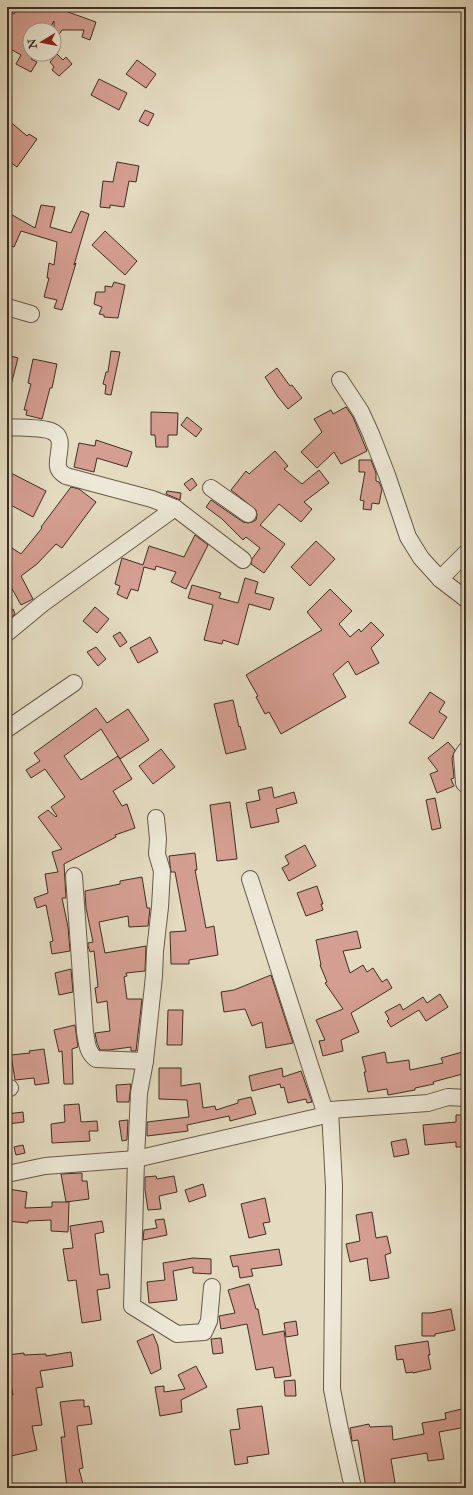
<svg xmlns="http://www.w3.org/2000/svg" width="473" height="1495" font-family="'IM FELL Double Pica',serif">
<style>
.building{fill:#d59e92;stroke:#3d2f22}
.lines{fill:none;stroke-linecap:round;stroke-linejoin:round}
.minor-casing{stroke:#675a4a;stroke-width:18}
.minor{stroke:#ede8d7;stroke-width:16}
</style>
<rect width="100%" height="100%" fill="#e4dbc1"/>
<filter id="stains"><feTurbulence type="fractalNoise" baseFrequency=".005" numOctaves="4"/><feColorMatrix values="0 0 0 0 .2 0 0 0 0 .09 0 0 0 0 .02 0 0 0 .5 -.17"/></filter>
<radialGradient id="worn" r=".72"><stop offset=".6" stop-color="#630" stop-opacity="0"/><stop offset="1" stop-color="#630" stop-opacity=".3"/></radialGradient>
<g class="building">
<polygon points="18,7 54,7 96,22 90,40 82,37 84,30 62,30 54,42 54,21 49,30 30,30 30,54 34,54 31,59 37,62 31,72 16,64 21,55 7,47 7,9 14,14"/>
<polygon points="57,54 63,60 66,57 72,64 59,76 52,70 54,67 50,62"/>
<polygon points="137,60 156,74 146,88 126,74"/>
<polygon points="99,79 127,93 119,110 91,95"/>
<polygon points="145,110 154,114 148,126 139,121"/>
<polygon points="7,119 27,136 29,134 37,139 17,167 7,160"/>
<polygon points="117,162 139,166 136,182 129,181 124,207 110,205 110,208 100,207 103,181 113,182"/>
<polygon points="41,205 55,207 50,227 71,233 81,211 89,214 74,265 76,263 62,310 54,308 57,300 44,297 49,278 47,278 49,263 54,265 57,242 21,231 14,247 7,244 7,212 35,228"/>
<polygon points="105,231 137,261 125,275 92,245"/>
<polygon points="114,282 125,285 118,318 104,317 104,315 99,314 102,307 94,304 96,292 105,292 105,286 112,287"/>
<polygon points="111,351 120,352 111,395 105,394 106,385 103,384 106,372 108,372"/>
<polygon points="7,355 18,358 10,389 7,389"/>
<polygon points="33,359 57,364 52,388 50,388 42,419 26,415 27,410 24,410 31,384 28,383"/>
<polygon points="277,368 290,386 292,385 302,398 288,409 278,397 265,377"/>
<polygon points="346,407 353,417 367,451 341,464 334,452 317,468 301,452 322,432 314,419 331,410 333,414"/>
<polygon points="151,412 178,413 177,435 168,435 168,447 156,447 155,435 151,435"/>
<polygon points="187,417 202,429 196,437 181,425"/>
<polygon points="96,440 132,452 127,467 97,458 94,472 74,467 79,443 95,446"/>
<polygon points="275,451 288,466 284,469 302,484 319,470 329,483 304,502 312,509 301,522 279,504 260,525 285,544 264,573 251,564 252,559 260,548 246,537 243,540 222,519 206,507 211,500 243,522 248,523 252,522 256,520 257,515 256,510 231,490 246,471 249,474"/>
<polygon points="359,460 371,460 376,473 376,481 379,482 382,489 379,504 372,503 371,510 363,509 364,501 360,500 365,472 359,472"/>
<polygon points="7,471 46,491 33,517 7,503"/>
<polygon points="192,478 197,485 190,491 184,484"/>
<polygon points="71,487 79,489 96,502 62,548 56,544 37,564 21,576 33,599 21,605 10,585 7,586 7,552 12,548 21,554 42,528 41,527"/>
<polygon points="167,491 181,493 180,500 166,494"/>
<polygon points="195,535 208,545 186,589 171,582 176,572 156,566 155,570 144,567 138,591 131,589 127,599 117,594 120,586 115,584 122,558 143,565 149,546 184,557"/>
<polygon points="316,541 335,559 310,586 291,567"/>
<polygon points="245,578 258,582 255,593 274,598 270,610 249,604 238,645 223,640 222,644 204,640 213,605 188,598 192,585 221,593 219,598 238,603"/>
<polygon points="330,589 352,611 339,624 350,637 359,629 361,632 371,622 384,635 371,648 379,663 356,675 348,661 333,674 346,697 281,734 269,712 265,714 256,697 258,696 246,675 322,630 307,612"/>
<polygon points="95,607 109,619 97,633 83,621"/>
<polygon points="13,609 15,614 7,621 7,613"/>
<polygon points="120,632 127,642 120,647 113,636"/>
<polygon points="150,637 158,652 138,663 130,648"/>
<polygon points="96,647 106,659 98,666 87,652"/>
<polygon points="430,692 445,702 439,712 447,717 433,739 409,723"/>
<polygon points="233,700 239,727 240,726 246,749 226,754 214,704"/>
<polygon points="96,708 107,723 128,709 149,740 120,759 101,729 64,756 81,780 118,756 132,779 113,791 122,806 127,804 135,828 115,835 116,837 64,864 66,898 62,898 68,927 70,951 52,954 50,942 53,941 46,905 37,908 34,898 48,893 45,874 58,872 52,852 62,849 38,817 48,810 56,817 57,816 51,807 65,797 45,769 31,778 26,770 40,761 34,753"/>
<polygon points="448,742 455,750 452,758 454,778 451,779 454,786 437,793 430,774 438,771 428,758"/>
<polygon points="161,749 175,767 153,784 139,766"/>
<polygon points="272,787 274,798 294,792 297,803 276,809 279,822 251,828 246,803 260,800 258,790"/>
<polygon points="435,798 441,828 432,830 426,800"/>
<polygon points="230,802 237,859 217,861 210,805"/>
<polygon points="305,845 316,866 289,881 282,868 289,864 285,856"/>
<polygon points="195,853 197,870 195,870 206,928 214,926 218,955 189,960 189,964 171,964 170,932 186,931 175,872 171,872 169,856"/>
<polygon points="142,877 147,908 150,908 148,926 129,927 128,916 99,922 105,953 146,946 145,971 126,973 127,976 124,977 127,999 142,999 136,1051 131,1051 131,1047 109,1050 100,1050 97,1043 95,1033 110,1031 107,1001 97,1003 95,988 98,987 96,968 94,951 90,952 88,946 88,943 93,942 86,908 85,891 120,884 120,881"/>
<polygon points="317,886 323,904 321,904 323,910 306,916 297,893"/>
<polygon points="357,931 361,948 343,951 350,973 363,965 367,972 373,968 382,982 387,979 392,988 351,1013 359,1032 341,1040 343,1051 323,1056 319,1041 325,1040 316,1020 343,1009 325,983 327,982 320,965 321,965 316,940"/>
<polygon points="71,969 73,992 59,995 55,973"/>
<polygon points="271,975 293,1043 266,1048 262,1022 252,1026 245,1009 224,1012 221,992 234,990"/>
<polygon points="440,994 448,1007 426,1021 419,1010 391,1027 387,1021 389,1019 385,1012 400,1004 403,1010 423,997 427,1003"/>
<polygon points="168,1010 183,1010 182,1045 167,1045"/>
<polygon points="75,1025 78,1047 72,1049 73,1084 64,1084 62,1051 59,1052 54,1030"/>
<polygon points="44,1049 49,1083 35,1085 34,1078 15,1080 11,1055 30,1053 29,1051"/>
<polygon points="466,1051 466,1073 433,1082 434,1084 415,1088 415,1090 388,1095 387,1089 368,1092 364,1072 366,1072 362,1057 385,1052 387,1063 409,1060 410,1070 443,1063 441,1058"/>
<polygon points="159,1068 181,1068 181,1086 200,1083 203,1108 215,1106 216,1110 238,1103 238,1100 251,1097 256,1114 230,1121 229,1116 187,1125 188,1131 147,1136 147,1122 189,1117 187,1100 159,1099"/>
<polygon points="282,1068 283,1077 301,1071 312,1102 307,1103 306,1099 288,1103 284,1087 281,1088 280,1084 252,1091 249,1076"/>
<polygon points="131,1084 129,1102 117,1102 116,1085"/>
<polygon points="79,1104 81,1122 97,1121 98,1131 89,1131 90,1141 52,1143 51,1124 65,1122 64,1105"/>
<polygon points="23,1112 24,1122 8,1124 7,1114"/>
<polygon points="456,1115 466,1115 466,1147 456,1147 456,1142 425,1145 423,1125 456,1122"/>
<polygon points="128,1120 127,1140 122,1141 119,1121"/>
<polygon points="406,1139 409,1154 394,1157 391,1142"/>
<polygon points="23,1145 25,1153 16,1155 14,1147"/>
<polygon points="82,1173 82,1181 87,1181 89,1199 66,1202 61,1174"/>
<polygon points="156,1176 157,1179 174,1176 177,1192 159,1196 161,1209 148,1210 145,1190 145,1177"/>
<polygon points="203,1184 206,1196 189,1202 185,1190"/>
<polygon points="8,1189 27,1192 25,1208 52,1207 52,1202 69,1202 68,1232 51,1231 51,1220 28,1221 28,1223 7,1221"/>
<polygon points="265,1198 270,1222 263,1223 266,1234 249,1238 241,1204"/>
<polygon points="372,1212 376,1238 387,1236 391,1253 385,1255 389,1278 370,1281 367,1258 350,1262 346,1244 360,1241 356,1215"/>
<polygon points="164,1219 167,1235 143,1240 144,1230 157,1228 155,1220"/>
<polygon points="102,1221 104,1232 95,1234 100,1275 108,1274 110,1288 97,1290 101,1320 82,1323 76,1280 68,1281 63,1249 73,1248 70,1226"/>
<polygon points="279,1249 282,1265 251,1269 253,1276 240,1278 238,1266 233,1267 230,1256"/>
<polygon points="193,1258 211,1259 211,1274 193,1273 193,1267 173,1271 177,1300 149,1303 147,1282 165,1280 163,1263"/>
<polygon points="249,1284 256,1309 258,1309 263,1335 284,1331 291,1376 275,1378 273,1367 256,1370 247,1324 221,1329 219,1316 235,1313 228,1290"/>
<polygon points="451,1309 455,1330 435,1334 435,1336 422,1336 422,1313 431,1313"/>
<polygon points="296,1321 298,1335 286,1337 284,1323"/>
<polygon points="153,1334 158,1346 161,1369 151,1374 137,1341"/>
<polygon points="221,1338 223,1353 213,1354 211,1339"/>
<polygon points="428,1341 430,1355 428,1355 431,1369 413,1373 413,1372 406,1373 403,1359 397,1360 395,1346"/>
<polygon points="71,1352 73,1366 40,1371 43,1387 36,1388 42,1425 32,1426 37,1450 7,1457 7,1415 10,1415 7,1396 13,1395 8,1368 7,1369 7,1355 24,1353 24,1355 46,1354 46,1356"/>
<polygon points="196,1366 207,1387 181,1400 182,1412 160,1416 155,1387 164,1386 164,1392 185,1389 178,1375"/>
<polygon points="295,1380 296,1396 285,1396 284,1381"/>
<polygon points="77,1400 84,1400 84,1407 89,1406 92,1424 77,1426 83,1468 79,1469 84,1488 67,1488 61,1437 65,1437 60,1402"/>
<polygon points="262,1406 269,1454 247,1457 248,1463 235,1465 230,1430 240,1429 237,1409"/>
<polygon points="466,1408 466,1427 439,1432 444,1459 428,1461 427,1453 391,1459 395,1483 384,1485 384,1488 366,1488 358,1440 352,1441 350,1428 369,1424 370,1427 392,1426 393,1440 424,1434 422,1423 446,1419 445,1413"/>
</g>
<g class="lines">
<defs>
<g id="minor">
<polyline points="7,307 31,314"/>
<polyline points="340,380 361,412 371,434 387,475 408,537 421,558 440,579 466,599"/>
<path d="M 7,427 C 19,428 40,427 51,431 C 67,437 56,455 58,467 C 59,472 63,474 66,476 L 152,499 L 175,508 L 243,560"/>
<polyline points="211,488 248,514"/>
<polyline points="440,579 466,553"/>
<polyline points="7,633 42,604 175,508"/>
<polyline points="7,729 74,683"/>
<polyline points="466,750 462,756 464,783 466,785"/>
<polyline points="156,818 158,839 157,854 162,871 160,907 155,951 154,976 145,1061 139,1093 136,1159 132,1306 177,1334 204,1332 209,1321 212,1287"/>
<path d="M 74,876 L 85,1032 C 87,1043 87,1052 96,1059 L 145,1061"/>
<polyline points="250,879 326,1115"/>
<polyline points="7,1089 10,1088"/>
<polyline points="330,1110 334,1186 332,1389 339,1425 353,1488"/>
<polyline points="7,1174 45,1166 136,1159 326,1115 330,1110 428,1103 448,1097 466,1098"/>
</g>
</defs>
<use href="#minor" class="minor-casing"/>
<use href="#minor" class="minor"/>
</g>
<rect width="473" height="1495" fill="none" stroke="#e4dbc1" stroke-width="24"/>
<rect x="8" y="8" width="457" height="1479" fill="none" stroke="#3d2f22" stroke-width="2"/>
<rect x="12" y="12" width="449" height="1471" fill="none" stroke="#3d2f22"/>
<g transform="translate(42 42) rotate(260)"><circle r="19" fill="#ede8d7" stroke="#a79e8f"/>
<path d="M0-3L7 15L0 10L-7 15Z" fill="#8f2418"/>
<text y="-6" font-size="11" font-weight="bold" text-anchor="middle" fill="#3d2f22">N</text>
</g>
<rect width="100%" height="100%" filter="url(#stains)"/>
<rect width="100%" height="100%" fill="url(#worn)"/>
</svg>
